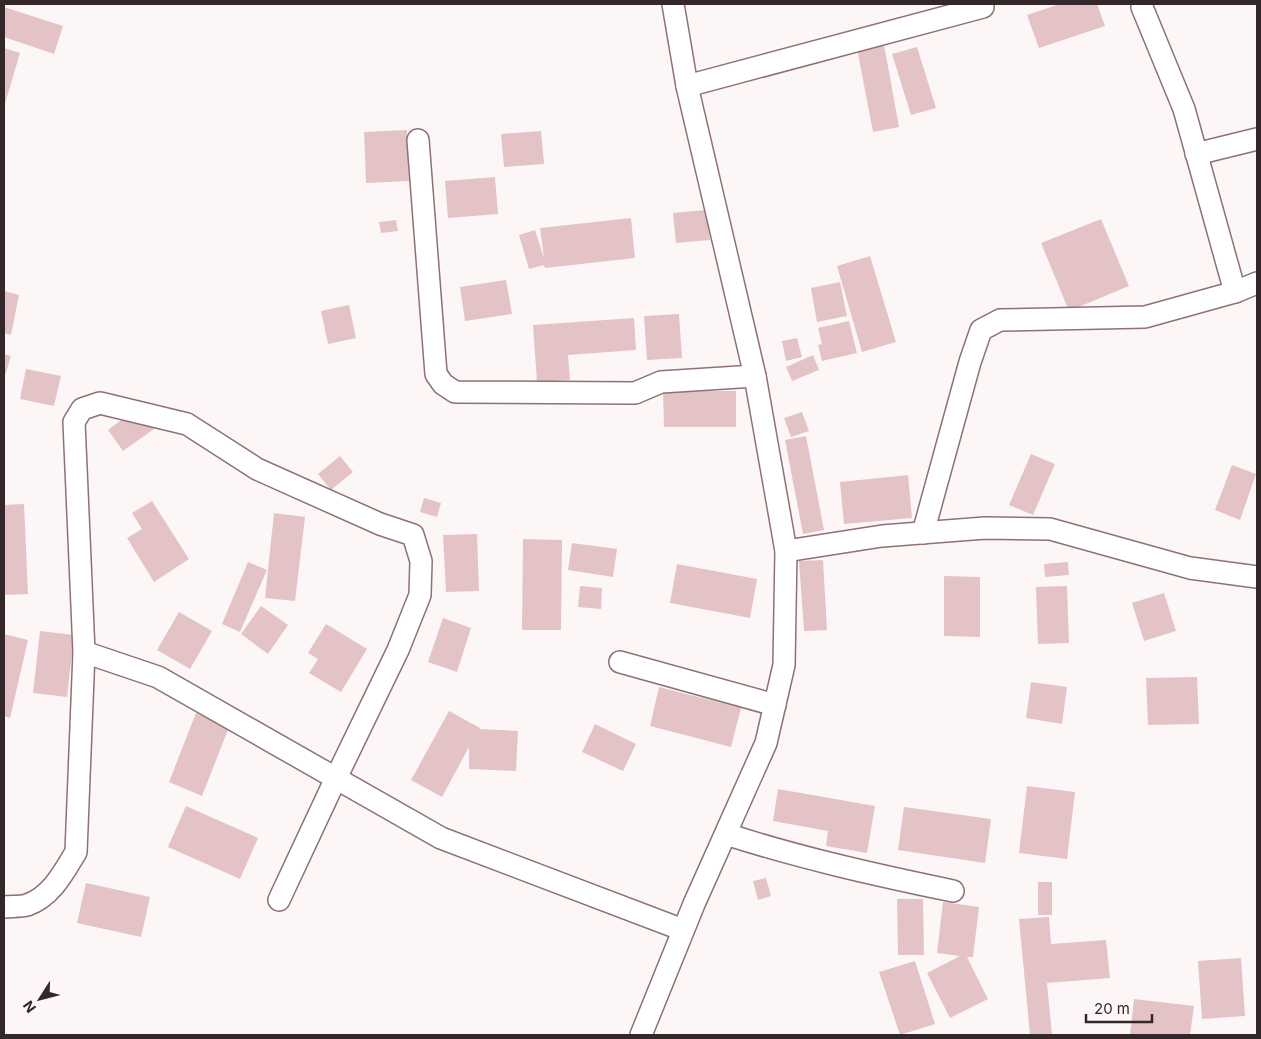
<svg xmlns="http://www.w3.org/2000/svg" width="1261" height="1039" font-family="Inter,sans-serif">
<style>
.building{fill:#e4c3c7}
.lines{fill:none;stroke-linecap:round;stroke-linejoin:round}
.minor-casing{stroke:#8e7174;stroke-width:24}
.minor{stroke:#fff;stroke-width:21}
</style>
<rect width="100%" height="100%" fill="#fdf6f7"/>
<g class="building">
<polygon points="1060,4 1097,4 1105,26 1039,48 1027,15"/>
<polygon points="4,7 63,26 54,54 4,37"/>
<polygon points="883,39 899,127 873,132 856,43"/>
<polygon points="917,47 936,108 911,115 892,54"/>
<polygon points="4,48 20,53 4,107"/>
<polygon points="407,130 409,181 366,183 364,132"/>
<polygon points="541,131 544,164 504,167 501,134"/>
<polygon points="495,177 498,214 448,218 445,181"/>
<polygon points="707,210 710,240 676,243 673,213"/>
<polygon points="631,218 635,258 545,268 544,265 529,269 519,235 535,230 544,258 540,228"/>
<polygon points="1101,219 1129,286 1069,311 1041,243"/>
<polygon points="396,220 398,231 381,233 379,222"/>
<polygon points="870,256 896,342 862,352 837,266"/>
<polygon points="506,280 512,314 465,321 460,287"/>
<polygon points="840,282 847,316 817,322 811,288"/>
<polygon points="4,291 19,295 11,335 4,333"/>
<polygon points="349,305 356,338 328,344 321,311"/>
<polygon points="679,314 682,358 647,360 644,316"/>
<polygon points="634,318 636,350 568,355 570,380 537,382 533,325"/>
<polygon points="849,321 857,353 822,361 818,345 822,344 818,328"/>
<polygon points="797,338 802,357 786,361 782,341"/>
<polygon points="4,354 11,356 4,379"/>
<polygon points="813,355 819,370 792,381 786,367"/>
<polygon points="26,369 61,376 54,406 20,399"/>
<polygon points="663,391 736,391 736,427 664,427"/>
<polygon points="145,402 161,424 123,451 108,430"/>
<polygon points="802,412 809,431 791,437 784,418"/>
<polygon points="806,436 824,530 803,534 785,440"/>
<polygon points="1031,454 1055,464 1033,515 1009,505"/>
<polygon points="340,456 353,472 331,490 318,474"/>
<polygon points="1232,465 1256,474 1240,520 1215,510"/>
<polygon points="908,475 912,518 844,524 840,482"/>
<polygon points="424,498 441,503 437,517 420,512"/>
<polygon points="152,501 189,559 154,582 127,538 142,529 132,513"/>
<polygon points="24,504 28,594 4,595 4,505"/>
<polygon points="274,513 305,517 295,601 265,598"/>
<polygon points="477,534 479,591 446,592 443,535"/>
<polygon points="523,539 562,540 561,630 522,630"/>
<polygon points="572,543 617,549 613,577 568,570"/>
<polygon points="823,560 827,630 804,631 799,561"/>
<polygon points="248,562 267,570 240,632 222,624"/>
<polygon points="1068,562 1069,575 1045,577 1044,564"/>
<polygon points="677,564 757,579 750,618 670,603"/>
<polygon points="944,576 980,577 980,637 944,636"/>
<polygon points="580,586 602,588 601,609 578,607"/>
<polygon points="1067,586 1069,643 1038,644 1036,587"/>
<polygon points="1164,593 1176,631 1144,641 1132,603"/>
<polygon points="261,606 288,625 268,654 241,634"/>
<polygon points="179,612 212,631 190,669 157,650"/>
<polygon points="443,618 471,628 457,672 428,662"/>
<polygon points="326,624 367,649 341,692 309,673 318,659 308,653"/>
<polygon points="40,631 74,635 67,697 33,693"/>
<polygon points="4,634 28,640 10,718 4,716"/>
<polygon points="1197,677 1199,724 1148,725 1146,678"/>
<polygon points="1031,682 1067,687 1062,724 1026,718"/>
<polygon points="659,687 741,708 731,747 650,726"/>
<polygon points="449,711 480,728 479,729 518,731 516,771 469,769 469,747 442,797 411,780"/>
<polygon points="196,713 229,727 202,796 169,782"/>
<polygon points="595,724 636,744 623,771 582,752"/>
<polygon points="1027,786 1075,792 1067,859 1019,853"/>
<polygon points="778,789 875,806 867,853 826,846 828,831 773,821"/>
<polygon points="186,806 258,838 240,879 168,847"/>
<polygon points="904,807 991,819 985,863 898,850"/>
<polygon points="766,878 771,896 758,900 753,881"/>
<rect x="1038" y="882" width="14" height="33"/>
<polygon points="86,883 150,897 141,937 77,923"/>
<polygon points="897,899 923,899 924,955 898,955"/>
<polygon points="943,902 979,907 973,957 967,957 988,999 950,1018 927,973 960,956 937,953"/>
<polygon points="1049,917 1051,944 1106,940 1110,978 1047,983 1052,1035 1030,1035 1019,919"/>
<polygon points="1241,958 1245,1016 1202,1019 1198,961"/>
<polygon points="915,961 935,1024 900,1035 879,972"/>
<polygon points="1134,999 1194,1006 1190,1035 1130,1035"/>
</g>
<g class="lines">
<defs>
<g id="minor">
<polyline points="1142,7 1184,109 1235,292"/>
<polyline points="687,86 983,7"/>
<polyline points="418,140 436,374 443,384 455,392 635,393 661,382 755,376"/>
<polyline points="1196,154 1257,139"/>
<polyline points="923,533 970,362 981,330 1000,320 1145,317 1235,292 1257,283"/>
<polyline points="786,551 882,536 985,528 1050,529 1190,568 1257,577"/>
<polyline points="84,652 158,677 441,838 683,930"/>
<polyline points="620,662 775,705"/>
<path d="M 726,834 C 800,858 876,875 953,891"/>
<path d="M 4,907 C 11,906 20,907 27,905 C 51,897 64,872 76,852 L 84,652 L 74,422 L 82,409 L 100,403 L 187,424 L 257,469 L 380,524 L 413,535 L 421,561 L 420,595 L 398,650 L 336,778 L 279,900"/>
<polyline points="641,1035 694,904 766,743 784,665 786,551 755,376 687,86 673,4"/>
</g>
</defs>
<use href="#minor" class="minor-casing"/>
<use href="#minor" class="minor"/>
</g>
<rect width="1261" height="1039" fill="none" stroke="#342729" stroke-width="10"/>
<g transform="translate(40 999) rotate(234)" stroke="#fdf6f7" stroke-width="4" paint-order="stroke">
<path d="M0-4L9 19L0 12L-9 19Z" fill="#342729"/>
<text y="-8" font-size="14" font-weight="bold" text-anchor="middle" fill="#342729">N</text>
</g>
<path d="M1086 1014v8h66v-8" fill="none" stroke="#342729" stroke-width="2.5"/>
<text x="1094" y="1014" font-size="15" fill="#342729" stroke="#fdf6f7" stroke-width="4" paint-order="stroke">20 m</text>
</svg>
